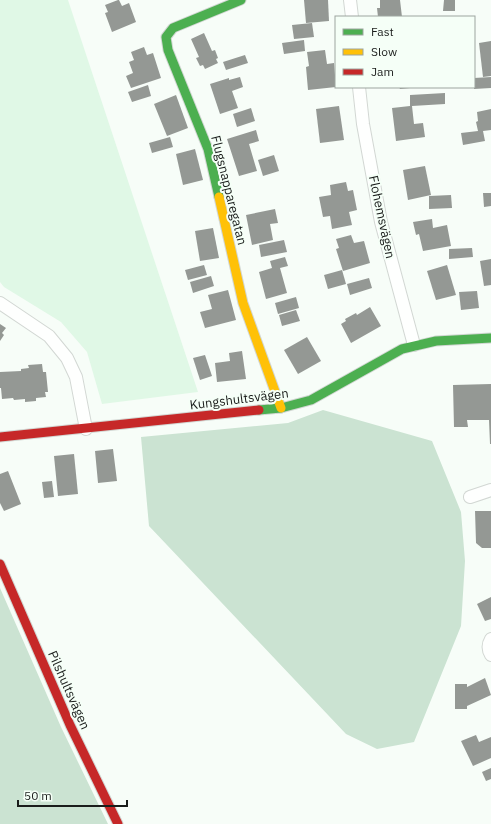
<svg xmlns="http://www.w3.org/2000/svg" width="491" height="824" font-family="'IBM Plex Sans',sans-serif">
<style>
.green{fill:#e0f8e6}
.forest{fill:#cbe3d2}
.building{fill:#949894}
.lines{fill:none;stroke-linecap:round;stroke-linejoin:round}
.street-casing{stroke:#d2d7d3;stroke-width:14}
.fast-casing{stroke:#d2d7d3;stroke-width:11}
.slow-casing{stroke:#d2d7d3;stroke-width:11}
.jam-casing{stroke:#d2d7d3;stroke-width:11}
.street{stroke:#fefffe;stroke-width:12}
.fast{stroke:#4caf50;stroke-width:9}
.slow{stroke:#ffc107;stroke-width:9}
.jam{stroke:#c62828;stroke-width:9}
.labels{text-anchor:middle;dominant-baseline:central;stroke-width:4;stroke-linejoin:round;paint-order:stroke}
.street-label{font-size:13px;fill:#1a1d1b;stroke:#f5fff7}
</style>
<rect width="100%" height="100%" fill="#f7fdf8"/>
<polygon class="green" points="0,0 68,0 198,392 102,404 87,352 61,322 4,287 0,282"/>
<g class="forest">
<polygon points="323,410 432,441 461,512 465,561 461,626 414,742 377,749 346,734 149,526 141,437 288,423"/>
<polygon points="0,588 61,727 108,824 0,824"/>
</g>
<g class="building">
<polygon points="118,0 119,0 122,6 129,3 136,22 112,32 105,13 108,12 105,5"/>
<polygon points="304,0 328,0 329,21 306,23"/>
<polygon points="380,0 400,0 402,17 378,17 377,8 380,8"/>
<polygon points="444,0 455,0 455,11 443,11"/>
<polygon points="312,23 314,37 294,39 292,25"/>
<polygon points="204,33 212,51 215,50 218,58 216,59 218,63 205,69 203,65 200,66 196,58 199,57 191,39"/>
<polygon points="304,40 305,51 284,54 282,43"/>
<polygon points="491,41 491,76 483,77 479,43"/>
<polygon points="144,47 147,55 153,53 161,78 131,88 126,76 133,73 129,62 134,60 131,52"/>
<polygon points="325,50 327,64 334,63 336,87 308,90 306,67 309,66 307,52"/>
<polygon points="245,55 248,63 226,70 223,62"/>
<polygon points="240,77 243,87 232,91 238,108 220,114 210,84 229,78 229,80"/>
<polygon points="491,77 491,88 474,89 474,78"/>
<polygon points="148,85 151,96 132,102 128,92"/>
<polygon points="399,87 410,87 410,88 400,89"/>
<polygon points="445,93 445,104 412,106 414,124 423,123 425,137 396,141 392,108 410,106 410,95"/>
<polygon points="176,95 188,128 167,136 154,104"/>
<polygon points="339,106 344,140 320,143 316,109"/>
<polygon points="251,108 255,121 237,127 233,114"/>
<polygon points="491,109 491,130 483,131 485,141 463,145 461,133 478,131 476,122 478,121 477,112"/>
<polygon points="256,130 259,141 249,144 257,171 239,176 227,139"/>
<polygon points="170,137 173,147 152,153 149,143"/>
<polygon points="195,149 203,180 183,185 176,154"/>
<polygon points="274,155 279,171 263,176 258,160"/>
<polygon points="425,166 431,195 408,200 403,170"/>
<polygon points="346,182 348,191 353,190 357,210 349,212 352,225 332,229 330,216 323,217 319,197 331,195 330,185"/>
<polygon points="483,193 491,193 491,206 484,207"/>
<polygon points="451,195 452,208 429,209 429,196"/>
<polygon points="275,209 278,223 270,224 273,240 252,245 246,215"/>
<polygon points="432,219 433,228 447,225 451,246 423,251 419,234 416,235 413,222"/>
<polygon points="213,228 219,258 200,261 195,231"/>
<polygon points="351,235 354,243 364,241 370,263 343,271 336,249 339,248 336,239"/>
<polygon points="284,240 287,252 261,257 259,245"/>
<polygon points="472,248 473,257 449,259 449,249"/>
<polygon points="285,257 288,266 280,268 287,293 266,299 259,272 272,268 270,261"/>
<polygon points="491,259 491,285 484,286 480,261"/>
<polygon points="204,265 207,275 188,280 185,270"/>
<polygon points="447,265 456,295 436,300 427,271"/>
<polygon points="342,270 346,284 328,289 324,275"/>
<polygon points="211,276 214,286 193,293 190,282"/>
<polygon points="369,278 372,288 350,295 347,284"/>
<polygon points="228,290 236,320 205,328 200,312 212,309 208,295"/>
<polygon points="477,291 479,308 461,310 459,292"/>
<polygon points="296,297 299,308 278,314 275,303"/>
<polygon points="370,307 381,326 351,343 341,324 346,321 345,319 356,313 357,315"/>
<polygon points="296,310 300,321 282,326 279,315"/>
<polygon points="0,324 6,328 2,333 4,335 0,341"/>
<polygon points="307,337 321,361 298,374 284,350"/>
<polygon points="242,351 246,379 217,382 215,363 230,361 229,353"/>
<polygon points="205,355 212,376 200,380 193,358"/>
<polygon points="42,364 43,372 46,372 48,392 45,392 46,397 36,398 36,401 25,402 25,399 14,400 13,398 2,399 1,388 0,388 0,372 21,371 21,369 29,368 28,365"/>
<polygon points="491,384 491,444 490,444 489,420 467,420 468,427 454,427 453,385"/>
<polygon points="113,449 117,481 98,483 95,451"/>
<polygon points="74,454 78,494 58,496 54,456"/>
<polygon points="8,471 21,504 4,511 0,503 0,474"/>
<polygon points="52,481 54,497 44,498 42,482"/>
<polygon points="475,511 491,511 491,548 482,548 476,543"/>
<polygon points="491,597 491,619 485,621 477,604"/>
<polygon points="485,678 491,695 467,706 467,709 455,709 455,684 467,684 467,687"/>
<polygon points="476,735 479,742 491,737 491,758 473,766 461,741"/>
<polygon points="491,768 491,779 486,781 482,772"/>
</g>
<g class="lines">
<defs>
<g id="street">
<polyline points="350,0 352,17"/>
<polyline points="359,87 363,124 381,222 414,345"/>
<polyline points="0,303 49,336 67,358 76,377 86,429"/>
<polyline points="470,497 491,490"/>
<path d="M 491,639 C 488,644 488,650 491,655"/>
</g>
<g id="fast">
<polyline points="219,197 208,149 168,50 166,37 173,28 241,0"/>
<polyline points="259,410 281,408 311,400 402,349 436,341 491,338"/>
</g>
<polyline id="slow" points="219,197 243,303 281,408"/>
<g id="jam">
<polyline points="0,437 259,410"/>
<polyline points="0,564 70,725 118,824"/>
</g>
</defs>
<use href="#street" class="street-casing"/>
<use href="#fast" class="fast-casing"/>
<use href="#slow" class="slow-casing"/>
<use href="#jam" class="jam-casing"/>
<use href="#street" class="street"/>
<use href="#fast" class="fast"/>
<use href="#slow" class="slow"/>
<use href="#jam" class="jam"/>
</g>
<g class="labels">
<g class="street-label">
<text transform="translate(229 190) rotate(76)">Flugsnapparegatan</text>
<text transform="translate(382 217) rotate(78)">Flohemsvägen</text>
<text transform="translate(239 399) rotate(-7)">Kungshultsvägen</text>
<text transform="translate(69 690) rotate(66)">Pilshultsvägen</text>
</g>
</g>
<rect x="335" y="16" width="140" height="72" fill="#f5fff7" stroke="#9da59f"/>
<rect x="343" y="29" width="20" height="6" fill="#4caf50" stroke="#9da59f"/>
<text x="371" y="36" font-size="12" fill="#1a1d1b">Fast</text>
<rect x="343" y="49" width="20" height="6" fill="#ffc107" stroke="#9da59f"/>
<text x="371" y="56" font-size="12" fill="#1a1d1b">Slow</text>
<rect x="343" y="69" width="20" height="6" fill="#c62828" stroke="#9da59f"/>
<text x="371" y="76" font-size="12" fill="#1a1d1b">Jam</text>
<path d="M18 800v6h109v-6" fill="none" stroke="#1a1d1b" stroke-width="2"/>
<text x="24" y="800" font-size="12" fill="#1a1d1b" stroke="#f5fff7" stroke-width="3" paint-order="stroke">50 m</text>
</svg>
